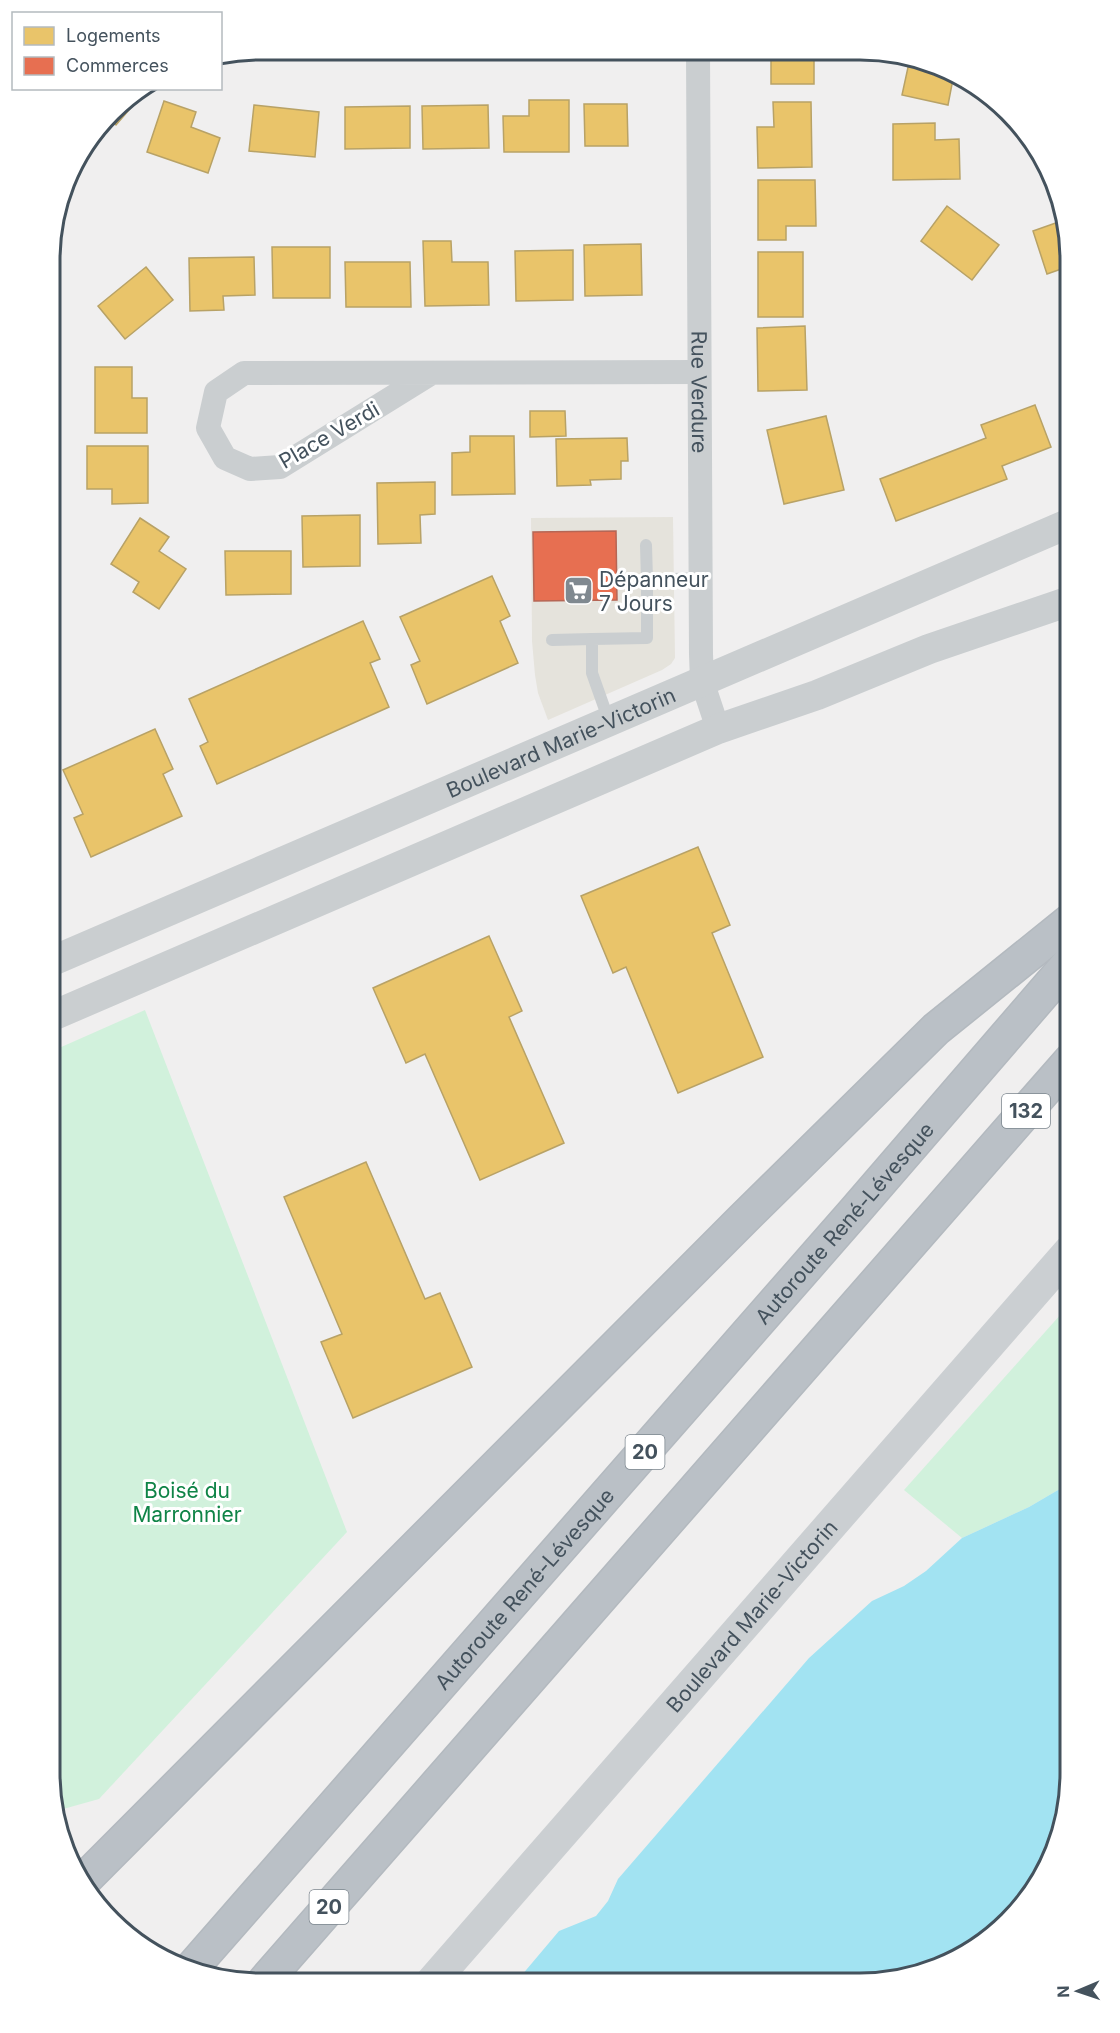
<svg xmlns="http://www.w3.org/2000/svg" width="1120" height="2033" font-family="Inter,sans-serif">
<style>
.commercial{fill:#e5e3dc}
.green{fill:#d1f1dc}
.water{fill:#a2e3f2}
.homes{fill:#e9c46a;stroke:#b8a266;stroke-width:1.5}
.shops{fill:#e76f51;stroke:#b66655;stroke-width:1.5}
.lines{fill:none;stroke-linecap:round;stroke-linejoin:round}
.motorway-casing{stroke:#b3b9bf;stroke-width:36}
.service{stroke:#caced0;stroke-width:12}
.minor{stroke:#caced0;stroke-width:24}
.tertiary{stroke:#caced0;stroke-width:30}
.secondary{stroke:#cbcfd2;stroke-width:33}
.motorway{stroke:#bac0c6;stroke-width:33}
.labels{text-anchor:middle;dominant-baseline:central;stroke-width:6;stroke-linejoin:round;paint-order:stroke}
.shield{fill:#fff;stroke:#7c868e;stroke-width:1.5}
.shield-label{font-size:20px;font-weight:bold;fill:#44525d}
.street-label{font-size:21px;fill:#44525d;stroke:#fff}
.poi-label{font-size:21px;fill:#44525d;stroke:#fff;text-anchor:start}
.park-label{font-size:21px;fill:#0f8447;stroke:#fff}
.rim{fill:none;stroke:#44525d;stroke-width:3}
</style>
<rect width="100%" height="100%" fill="#f0efef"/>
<polygon class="commercial" points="673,517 675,658 671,664 662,670 548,720 538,693 535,675 532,641 531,518"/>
<g class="green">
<polygon points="145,1010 347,1532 99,1799 56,1811 50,1773 50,1052"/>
<polygon points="1070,1304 1070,1483 1029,1507 962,1538 904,1490"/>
</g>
<polygon class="water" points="1070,1483 1070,1787 1059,1841 1027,1901 988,1940 928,1972 860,1983 516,1982 559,1931 596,1916 608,1901 618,1879 809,1658 872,1601 904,1586 926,1571 962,1538 1029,1507"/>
<g class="homes">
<rect x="771" y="53" width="43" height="31"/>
<polygon points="910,58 953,79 948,105 902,95"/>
<polygon points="143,88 148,88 116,125 109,118 121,102"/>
<polygon points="529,100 569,100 569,152 504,152 503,116 529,116"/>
<polygon points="164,101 196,112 191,127 220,138 208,173 147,152"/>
<polygon points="773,102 811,102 812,167 758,168 757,127 774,127"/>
<polygon points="584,104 627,104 628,146 585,146"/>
<polygon points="254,105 319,112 315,157 249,151"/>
<polygon points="488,105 489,148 423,149 422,106"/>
<polygon points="410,106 410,148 345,149 345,107"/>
<polygon points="935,123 935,140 959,139 960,179 893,180 893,124"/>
<polygon points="758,180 815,180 816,226 786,226 786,240 758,240"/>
<polygon points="947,206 999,245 972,280 921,241"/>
<polygon points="1064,220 1070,266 1047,274 1033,231"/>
<polygon points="423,241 451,241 452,262 488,262 489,305 425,306"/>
<polygon points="641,244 642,295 585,296 584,245"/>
<polygon points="272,247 330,247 330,298 273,298"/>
<polygon points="573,250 573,300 516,301 515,251"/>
<rect x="758" y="252" width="45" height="65"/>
<polygon points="254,257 255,295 223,296 224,310 190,311 189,258"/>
<polygon points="345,262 410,262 411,307 346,307"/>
<polygon points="146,267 173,300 125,339 98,306"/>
<polygon points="805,326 807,390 758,391 757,328"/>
<polygon points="95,367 132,367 132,398 147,398 147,433 95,433"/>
<polygon points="1035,405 1051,447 1002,466 1007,479 896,521 880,479 986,438 981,425"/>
<polygon points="530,411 565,411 566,436 530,437"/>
<polygon points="826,416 844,490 784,504 767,430"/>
<polygon points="470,436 514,436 515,494 452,495 452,453 470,452"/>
<polygon points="627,438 628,461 621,461 621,479 590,480 591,485 557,486 556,439"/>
<polygon points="87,446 148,446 148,503 112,504 112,489 87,489"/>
<polygon points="435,482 435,514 420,515 421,543 378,544 377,483"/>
<polygon points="360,515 360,566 303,567 302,516"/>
<polygon points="140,518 169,537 159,551 186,569 159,609 133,592 139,582 111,564"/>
<polygon points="225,551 291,551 291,594 226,595"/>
<polygon points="492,576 510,616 500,621 518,663 427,704 411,665 420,661 400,617"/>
<polygon points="363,621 380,659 370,663 389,707 217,784 200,746 208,742 189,699"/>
<polygon points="155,729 173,769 163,774 182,816 91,857 74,818 83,814 63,770"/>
<polygon points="698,847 730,925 712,933 763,1057 678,1093 626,967 613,973 581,896"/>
<polygon points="489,936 522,1011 509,1017 564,1143 480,1180 425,1054 406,1063 373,988"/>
<polygon points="366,1162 425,1299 440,1293 472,1367 353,1418 321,1342 342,1334 284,1197"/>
</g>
<polygon class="shops" points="616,531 617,600 534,601 533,532"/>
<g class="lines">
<defs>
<g id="motorway">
<polyline points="86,1878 742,1220 936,1029 1070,921"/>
<path id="s4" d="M 190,1970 L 855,1211 L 1070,962"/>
<polyline points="264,1982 1070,1061"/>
</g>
</defs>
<use href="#motorway" class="motorway-casing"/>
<g class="service">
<polyline points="646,545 647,580"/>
<polyline points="552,640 592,639"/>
<polyline points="609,721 592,673 592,639 647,638 647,580 701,578"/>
</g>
<g class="minor">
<path id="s1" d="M 698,52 L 701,654 L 702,681 L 718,729"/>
<polyline points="430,374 280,467 250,469 225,458 208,428 216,392 244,373 699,372"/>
</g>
<g class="tertiary">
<path id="s2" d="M 50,962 L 1070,523"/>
<polyline points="50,1017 718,729 817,695 929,649 1070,601"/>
</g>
<path class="secondary" id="s3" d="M 432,1982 L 1070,1251"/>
<use href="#motorway" class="motorway"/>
</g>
<defs>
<symbol id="supermarket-square" viewBox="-11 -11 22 22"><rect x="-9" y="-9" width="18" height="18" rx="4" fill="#808990" stroke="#fff"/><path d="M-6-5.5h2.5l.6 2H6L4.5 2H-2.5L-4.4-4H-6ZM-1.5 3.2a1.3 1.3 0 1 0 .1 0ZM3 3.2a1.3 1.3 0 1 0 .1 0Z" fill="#fff"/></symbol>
</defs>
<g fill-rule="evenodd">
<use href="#supermarket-square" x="562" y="574" width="33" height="33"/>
</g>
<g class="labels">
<g class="shield">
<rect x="1002" y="1094" width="48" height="34" rx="4.5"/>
<rect x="625.5" y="1435" width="39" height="34" rx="4.5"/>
<rect x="309.5" y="1890" width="39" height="34" rx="4.5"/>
</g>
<g class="shield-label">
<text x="1026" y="1111">132</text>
<text x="645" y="1452">20</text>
<text x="329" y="1907">20</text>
</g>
<g class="street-label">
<text stroke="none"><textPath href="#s1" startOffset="340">Rue Verdure</textPath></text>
<text transform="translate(329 435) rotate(-30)">Place Verdi</text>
<text stroke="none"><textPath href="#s2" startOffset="556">Boulevard Marie-Victorin</textPath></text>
<text stroke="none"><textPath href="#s4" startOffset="993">Autoroute René-Lévesque</textPath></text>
<text stroke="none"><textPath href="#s4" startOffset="507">Autoroute René-Lévesque</textPath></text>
<text stroke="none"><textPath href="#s3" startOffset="486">Boulevard Marie-Victorin</textPath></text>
</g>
<g class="poi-label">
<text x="599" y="579">Dépanneur<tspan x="599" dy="24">7 Jours</tspan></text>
</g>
<g class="park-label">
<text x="187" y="1490">Boisé du<tspan x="187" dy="24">Marronnier</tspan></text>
</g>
</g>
<path d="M0 0H1120V2033H0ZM260 60H860A200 200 0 0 1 1060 260V1773A200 200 0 0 1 860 1973H260A200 200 0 0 1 60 1773V260A200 200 0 0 1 260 60Z" fill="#fff" fill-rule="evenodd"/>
<path class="rim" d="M260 60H860A200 200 0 0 1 1060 260V1773A200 200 0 0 1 860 1973H260A200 200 0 0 1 60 1773V260A200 200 0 0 1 260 60Z"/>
<rect x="12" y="12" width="210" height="78" fill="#ffffff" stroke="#b4babe" stroke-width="1.5"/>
<rect x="24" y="27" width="30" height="18" fill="#e9c46a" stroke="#b4babe" stroke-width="1.5"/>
<text x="66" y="42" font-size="18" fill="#44525d">Logements</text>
<rect x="24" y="57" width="30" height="18" fill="#e76f51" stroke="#b4babe" stroke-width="1.5"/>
<text x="66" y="72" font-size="18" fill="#44525d">Commerces</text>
<g transform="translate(1078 1991) rotate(268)" stroke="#ffffff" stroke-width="4.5" paint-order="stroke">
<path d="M0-4.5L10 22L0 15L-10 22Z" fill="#44525d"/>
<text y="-9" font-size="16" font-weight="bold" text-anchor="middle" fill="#44525d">N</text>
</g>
</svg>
